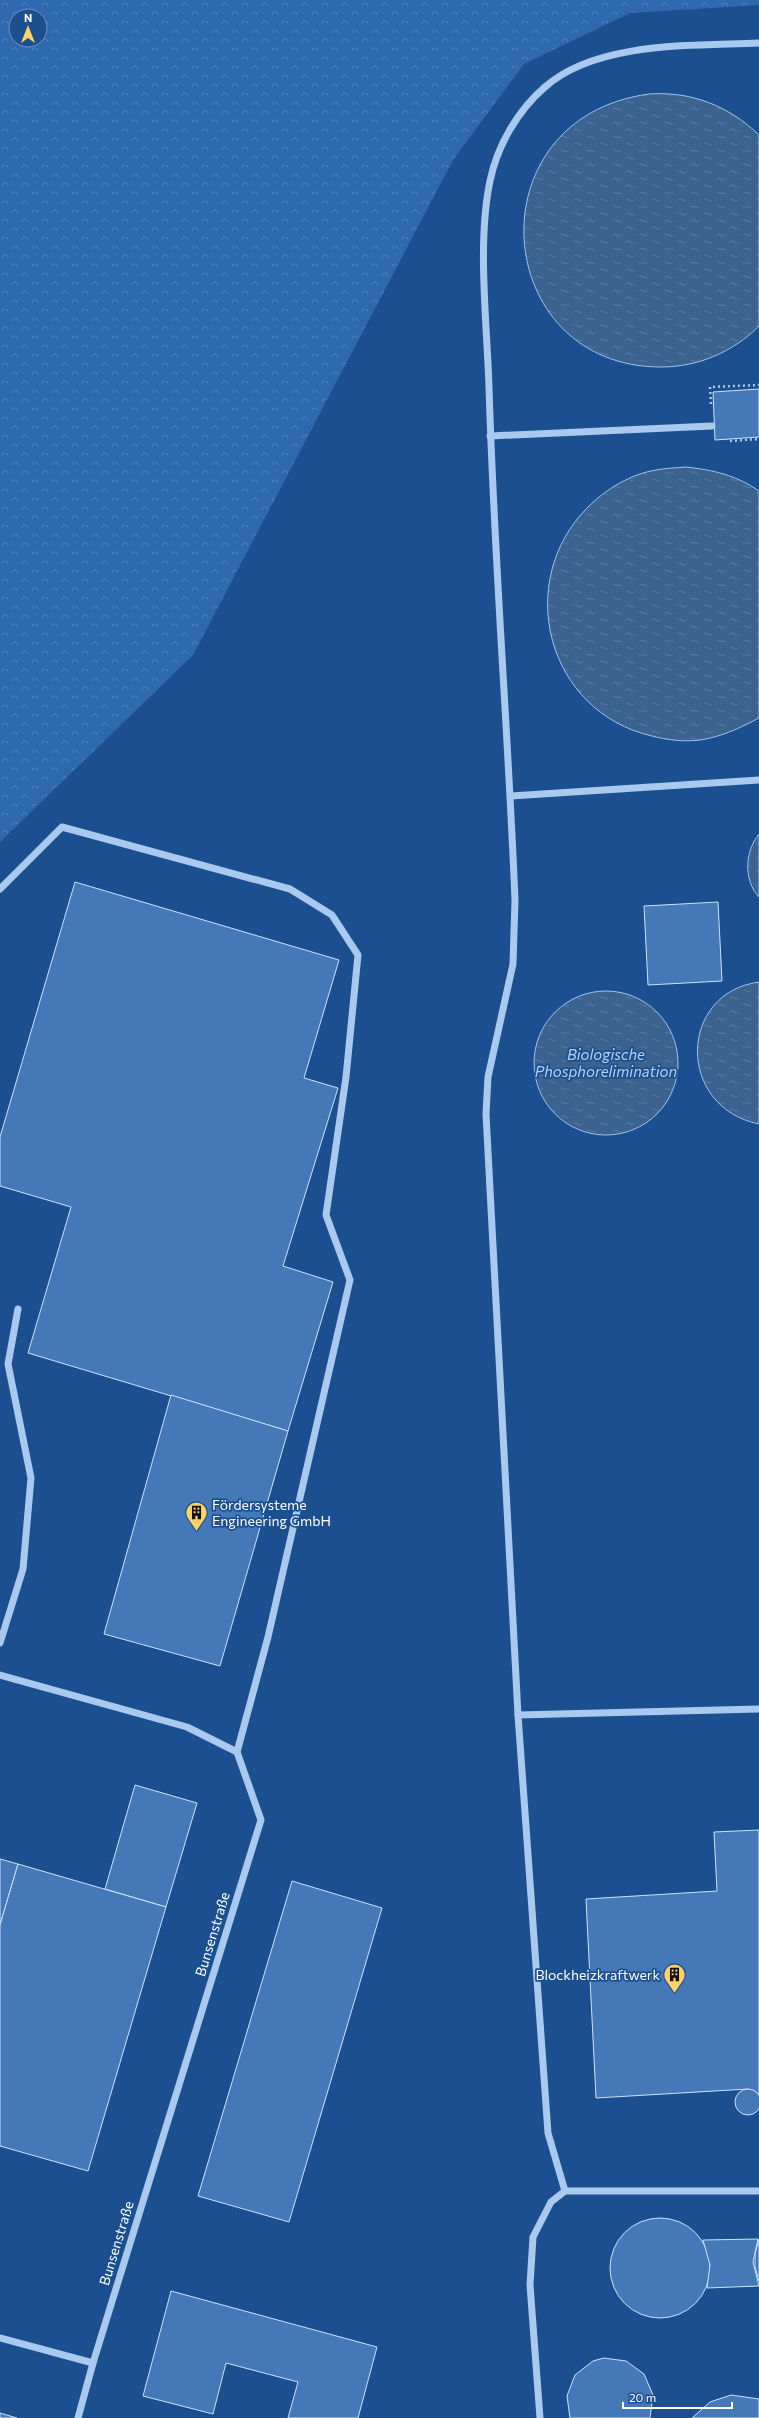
<svg xmlns="http://www.w3.org/2000/svg" width="759" height="2418" font-family="Commissioner,sans-serif">
<style>
.forest{fill:url(#forest-crowns);fill-rule:evenodd}
.water{fill:url(#water-ripples);stroke:#9cc4f0}
.building{fill:#4478b7;stroke:#cfe3fa}
.lines{fill:none;stroke-linecap:round;stroke-linejoin:round}
.path{stroke:#a9c9ee;stroke-width:2.5;stroke-dasharray:2 3;stroke-linecap:butt}
.minor{stroke:#a9c9ee;stroke-width:7}
.labels{text-anchor:middle;dominant-baseline:central;stroke-width:3.5;stroke-linejoin:round;paint-order:stroke}
.poi-label{font-size:14px;fill:#fff;stroke:#1b4f8f;text-anchor:start}
.street-label{font-size:14px;fill:#fff;stroke:#1b4f8f}
.water-label{font-size:15px;font-style:italic;fill:#b5d3f5;stroke:#1b4f8f}
</style>
<defs>
<pattern id="forest-crowns" width="20" height="18" patternUnits="userSpaceOnUse"><rect width="20" height="18" fill="#2e69ad"/><path d="M2 6a3 3 0 1 1 6 0M12 15a3 3 0 1 1 6 0" fill="none" stroke="#4d80b9"/></pattern>
<pattern id="water-ripples" width="26" height="14" patternUnits="userSpaceOnUse"><rect width="26" height="14" fill="#3c6290"/><path d="M2 4q2-2 4 0t4 0M15 11q2-2 4 0t4 0" fill="none" stroke="#597aa1"/></pattern>
</defs>
<rect width="100%" height="100%" fill="#1b4f8f"/>
<path class="forest" d="M 0,0 L 759,0 L 759,5 L 630,13 L 524,64 L 453,160 L 193,655 L 0,842 ZM 16,16 L 40,16 L 40,40 L 16,40 Z"/>
<g class="water">
<path d="M 649,94 C 691,91 729,106 759,135 L 759,326 C 733,352 698,367 661,367 C 490,367 471,118 649,94 Z"/>
<path d="M 686,467 C 713,470 736,475 759,491 L 759,718 C 740,728 721,737 700,740 C 684,742 667,740 652,736 C 547,712 513,582 588,507 C 606,489 631,474 656,470 C 666,468 676,468 686,467 Z"/>
<path d="M 759,834 L 759,897 C 743,880 745,851 759,834 Z"/>
<path d="M 759,982 L 759,1124 C 676,1107 678,993 759,982 Z"/>
<circle cx="606" cy="1063" r="72"/>
</g>
<g class="building">
<polygon points="759,389 759,437 715,440 713,392"/>
<polygon points="75,882 339,960 304,1078 338,1088 283,1266 333,1282 288,1431 28,1353 71,1207 0,1186 0,1137"/>
<polygon points="718,902 722,981 648,985 644,906"/>
<polygon points="171,1395 288,1431 220,1666 104,1634"/>
<polygon points="135,1785 197,1803 166,1907 105,1889"/>
<polygon points="759,1830 759,2095 748,2089 596,2098 586,1899 717,1891 714,1832"/>
<polygon points="0,1859 18,1864 0,1925"/>
<polygon points="18,1864 166,1907 88,2171 0,2146 0,1925"/>
<polygon points="292,1881 382,1908 289,2222 198,2196"/>
<circle cx="748" cy="2102" r="13"/>
<circle cx="660" cy="2268" r="50"/>
<polygon points="758,2239 753,2262 759,2286 707,2288 710,2265 703,2240"/>
<polygon points="759,2239 759,2281 755,2267 755,2254"/>
<polygon points="171,2291 377,2347 358,2418 288,2418 298,2382 226,2363 213,2414 143,2396"/>
<polygon points="604,2358 626,2361 644,2374 653,2395 650,2418 570,2418 567,2396 575,2375 593,2361"/>
<polygon points="731,2395 759,2399 759,2418 692,2418 710,2402"/>
<polygon points="0,2413 17,2418 0,2418"/>
</g>
<g class="lines">
<g class="path">
<polyline points="711,404 710,387 759,385"/>
<polyline points="730,441 759,439"/>
</g>
<g class="minor">
<polyline points="490,436 712,426"/>
<polyline points="511,796 759,780"/>
<polyline points="0,889 62,827 290,889 332,915 358,955 346,1077 326,1215 350,1280 268,1637 237,1752"/>
<polyline points="0,1643 23,1569 31,1478 8,1364 18,1309"/>
<polyline points="0,1675 187,1727 237,1752 261,1820 93,2363 78,2418"/>
<path d="M 518,1715 L 486,1114 L 488,1077 L 513,964 L 515,900 C 508,729 494,558 489,387 C 487,323 477,243 490,181 C 497,146 518,110 545,87 C 597,41 693,46 759,43"/>
<polyline points="565,2191 548,2133 518,1715 759,1709"/>
<polyline points="0,2338 93,2363"/>
<polyline points="540,2418 530,2285 533,2237 551,2202 565,2191 759,2191"/>
</g>
</g>
<defs>
<symbol id="building-pin" viewBox="-11 -11 22 30"><path d="M0 17L-7.5 6A9.5 9.5 0 1 1 7.5 6Z" fill="#ffd166" stroke="#1b4f8f"/><path d="M-4-6H4V6H1V3H-1V6H-4ZM-2.5-4.3h1.7v1.8h-1.7ZM.8-4.3h1.7v1.8H.8ZM-2.5-1h1.7V.8h-1.7ZM.8-1h1.7V.8H.8Z" fill="#111"/></symbol>
</defs>
<g fill-rule="evenodd">
<use href="#building-pin" x="184" y="1500" width="25" height="34"/>
<use href="#building-pin" x="662" y="1962" width="25" height="34"/>
</g>
<g class="labels">
<g class="poi-label">
<text x="212" y="1504">Fördersysteme<tspan x="212" dy="16">Engineering GmbH</tspan></text>
<text x="660" y="1974" text-anchor="end">Blockheizkraftwerk</text>
</g>
<g class="street-label">
<text transform="translate(212 1934) rotate(-73)">Bunsenstraße</text>
<text transform="translate(116 2243) rotate(-73)">Bunsenstraße</text>
</g>
<g class="water-label">
<text x="606" y="1054">Biologische<tspan x="606" dy="17">Phosphorelimination</tspan></text>
</g>
</g>
<g transform="translate(28 28)"><circle r="19" fill="#1b4f8f" stroke="#7695bc"/>
<path d="M0-3L7 15L0 10L-7 15Z" fill="#ffd166"/>
<text y="-6" font-size="11" font-weight="bold" text-anchor="middle" fill="#ffffff">N</text>
</g>
<path d="M623 2402v6h109v-6" fill="none" stroke="#ffffff" stroke-width="2"/>
<text x="629" y="2402" font-size="12" fill="#ffffff" stroke="#1b4f8f" stroke-width="3" paint-order="stroke">20 m</text>
</svg>
